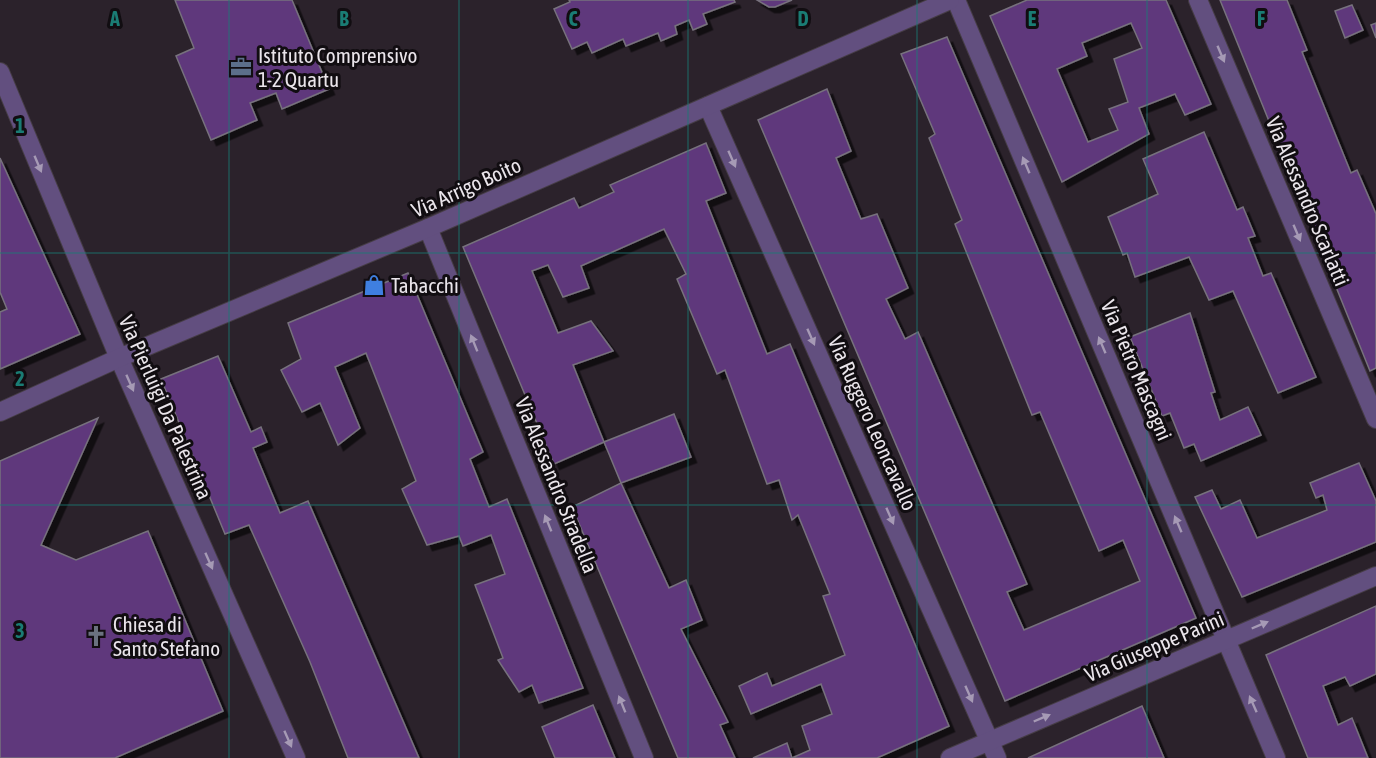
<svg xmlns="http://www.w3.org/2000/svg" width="1376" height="758" font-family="'Asap Condensed',sans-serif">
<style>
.building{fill:#5e387c;stroke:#77717d;stroke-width:1.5;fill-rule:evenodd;filter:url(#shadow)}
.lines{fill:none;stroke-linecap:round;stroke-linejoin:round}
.street-casing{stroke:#463d46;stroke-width:20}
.street{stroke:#624f7f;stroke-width:18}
.oneway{fill:#a69ab5}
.grid{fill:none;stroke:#1a7c74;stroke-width:1.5;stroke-opacity:0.55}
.labels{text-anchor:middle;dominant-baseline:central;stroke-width:6;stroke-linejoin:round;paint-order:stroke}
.poi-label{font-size:21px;fill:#eae5eb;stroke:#110d11;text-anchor:start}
.street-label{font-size:21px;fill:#eae5eb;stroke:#110d11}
.grid-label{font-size:20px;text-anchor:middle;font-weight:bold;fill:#1a7c74;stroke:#110d11;stroke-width:6;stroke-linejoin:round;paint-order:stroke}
</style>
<defs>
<filter id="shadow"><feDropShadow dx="5.5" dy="5.5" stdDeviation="0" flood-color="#0009"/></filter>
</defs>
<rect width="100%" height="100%" fill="#2b222b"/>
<g class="building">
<polygon points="175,0 292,0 329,89 282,109 276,93 250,103 257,120 211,140 176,56 194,48"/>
<polygon points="569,0 734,0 735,2 703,14 707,24 693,30 689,20 675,26 677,34 661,41 658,33 626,46 623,39 592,53 587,42 572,49 554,9 570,2"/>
<polygon points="757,0 792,0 775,7 769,7"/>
<path d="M 1027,0 L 1166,0 L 1211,104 L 1185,115 L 1175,94 L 1139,108 L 1149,134 L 1062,182 L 990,16 ZM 1131,23 L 1142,48 L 1114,59 L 1128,102 L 1109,109 L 1118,130 L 1088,142 L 1057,69 L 1087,56 L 1082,43 Z"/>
<polygon points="1220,0 1287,0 1307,50 1302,52 1351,173 1357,170 1376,214 1376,368 1370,371"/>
<polygon points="1352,5 1363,30 1345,38 1335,11"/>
<polygon points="1376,23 1376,38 1371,25"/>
<polygon points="947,37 1196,618 1005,701 758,120 827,89 851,151 836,158 861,219 877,214 908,288 886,299 905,339 918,332 1027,584 1007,592 1024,630 1140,581 1123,540 1099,551 1040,412 1032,415 955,224 962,220 929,138 935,134 901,54"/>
<polygon points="1204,132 1237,210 1243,207 1255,236 1248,238 1263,276 1271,273 1316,377 1278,393 1233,291 1209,300 1189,257 1135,277 1127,253 1123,255 1108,217 1158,194 1143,159"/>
<polygon points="706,143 726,193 706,201 767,354 790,344 949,726 877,758 792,758 810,750 802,726 832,714 821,684 751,714 739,686 767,673 772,686 845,655 823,596 830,594 798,515 792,520 779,480 767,484 725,370 717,374 677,279 686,274 664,229 581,266 589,288 563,297 548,265 532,271 558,333 591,321 613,351 573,365 604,442 554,464 463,247 574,198 579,208 614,192 610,185"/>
<polygon points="0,158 80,334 0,369 0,312 7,309 0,292"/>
<polygon points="408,273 483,452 470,459 489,507 507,499 583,688 539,703 532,685 519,692 498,660 503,658 475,585 505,574 491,535 463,546 459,536 427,545 402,489 416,481 366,353 335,367 360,428 338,445 320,403 302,412 281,370 301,359 288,323"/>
<polygon points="1190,313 1215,392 1211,393 1220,420 1248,407 1261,435 1201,461 1194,444 1184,448 1170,413 1162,416 1130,337"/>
<polygon points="218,356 251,432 261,427 267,442 253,448 280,513 308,501 419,758 348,758 310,662 249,525 225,534 161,379"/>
<polygon points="674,414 691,457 621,483 604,442"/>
<polygon points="98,418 41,545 76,560 148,531 223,711 115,758 0,758 0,461"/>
<polygon points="1359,463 1376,501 1376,542 1242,597 1195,497 1212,490 1221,509 1240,500 1257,538 1327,510 1323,495 1316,498 1310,483"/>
<polygon points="621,483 669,588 686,580 702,620 681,629 728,722 720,725 735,758 678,758 572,507"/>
<polygon points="1376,606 1376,674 1350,686 1345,677 1323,686 1338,725 1352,718 1368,758 1308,758 1266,655"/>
<polygon points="593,705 615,758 555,758 542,727"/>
<polygon points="1142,706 1164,758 1028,758"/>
<polygon points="787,743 792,758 753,758"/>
</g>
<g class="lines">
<defs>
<g id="street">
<polyline points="956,0 1276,758"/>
<polyline points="1198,0 1376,419"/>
<polyline points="0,72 119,358 296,758"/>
<polyline points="708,106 997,758"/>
<polyline points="428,228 644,758"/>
<polyline points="0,412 119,358 428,228 950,0"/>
<polyline points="950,758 1376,576"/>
</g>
</defs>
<use href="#street" class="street-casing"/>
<use href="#street" class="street"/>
</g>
<defs><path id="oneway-solid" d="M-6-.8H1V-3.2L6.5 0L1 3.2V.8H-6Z" transform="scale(1.5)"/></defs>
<g class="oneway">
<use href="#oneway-solid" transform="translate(1221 54) rotate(67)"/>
<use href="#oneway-solid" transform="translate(732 159) rotate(66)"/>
<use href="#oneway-solid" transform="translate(38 164) rotate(67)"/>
<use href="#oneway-solid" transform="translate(1026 165) rotate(-113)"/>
<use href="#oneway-solid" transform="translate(1297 233) rotate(67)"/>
<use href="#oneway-solid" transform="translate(811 337) rotate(66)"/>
<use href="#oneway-solid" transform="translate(474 343) rotate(-112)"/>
<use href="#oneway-solid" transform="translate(1102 345) rotate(-113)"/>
<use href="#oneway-solid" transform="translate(130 383) rotate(66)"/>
<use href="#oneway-solid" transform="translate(890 516) rotate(66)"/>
<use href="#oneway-solid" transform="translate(548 523) rotate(-112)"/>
<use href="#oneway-solid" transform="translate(1178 524) rotate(-113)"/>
<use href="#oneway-solid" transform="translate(209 561) rotate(66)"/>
<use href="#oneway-solid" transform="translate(1260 625) rotate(-23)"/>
<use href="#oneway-solid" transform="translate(969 694) rotate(66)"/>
<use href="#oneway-solid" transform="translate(622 704) rotate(-112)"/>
<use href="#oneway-solid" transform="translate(1253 704) rotate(-114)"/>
<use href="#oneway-solid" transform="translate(1042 718) rotate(-23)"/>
<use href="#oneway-solid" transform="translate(288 739) rotate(66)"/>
</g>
<path class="grid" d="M 229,0 L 229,758M 459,0 L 459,758M 688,0 L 688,758M 917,0 L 917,758M 1147,0 L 1147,758M 0,253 L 1376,253M 0,505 L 1376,505"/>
<defs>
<symbol id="office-bare" viewBox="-9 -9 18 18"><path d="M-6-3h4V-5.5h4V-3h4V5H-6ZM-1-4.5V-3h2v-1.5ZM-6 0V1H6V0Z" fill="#5c6f8a" stroke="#110d11" stroke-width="2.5" paint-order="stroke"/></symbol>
<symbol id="shop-bare" viewBox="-9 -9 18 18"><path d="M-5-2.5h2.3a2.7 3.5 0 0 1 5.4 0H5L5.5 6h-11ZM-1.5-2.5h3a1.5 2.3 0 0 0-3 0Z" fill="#3f7fe0" stroke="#110d11" stroke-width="2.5" paint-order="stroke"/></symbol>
<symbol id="church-bare" viewBox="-9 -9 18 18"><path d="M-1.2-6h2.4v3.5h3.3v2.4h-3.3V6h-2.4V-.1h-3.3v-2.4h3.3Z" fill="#6b7280" stroke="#110d11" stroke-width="2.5" paint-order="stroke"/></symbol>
</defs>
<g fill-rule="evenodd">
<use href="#office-bare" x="226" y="52" width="30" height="30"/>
<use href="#shop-bare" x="359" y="270" width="30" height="30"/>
<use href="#church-bare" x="81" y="621" width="30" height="30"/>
</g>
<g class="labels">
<g class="poi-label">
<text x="258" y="55">Istituto Comprensivo<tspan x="258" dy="24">1-2 Quartu</tspan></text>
<text x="391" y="285">Tabacchi</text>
<text x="113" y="624">Chiesa di<tspan x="113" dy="24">Santo Stefano</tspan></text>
</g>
<g class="street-label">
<text transform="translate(466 187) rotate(-24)">Via Arrigo Boito</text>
<text transform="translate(1308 201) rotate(67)">Via Alessandro Scarlatti</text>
<text transform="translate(1137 370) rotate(67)">Via Pietro Mascagni</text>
<text transform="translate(166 407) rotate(66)">Via Pierluigi Da Palestrina</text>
<text transform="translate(873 423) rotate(66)">Via Ruggero Leoncavallo</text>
<text transform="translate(557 485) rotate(68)">Via Alessandro Stradella</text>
<text transform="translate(1154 646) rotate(-23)">Via Giuseppe Parini</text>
</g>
</g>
<g class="grid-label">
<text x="115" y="26">A</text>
<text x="344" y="26">B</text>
<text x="573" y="26">C</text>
<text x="803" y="26">D</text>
<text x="1032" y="26">E</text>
<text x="1261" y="26">F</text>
<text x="20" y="133">1</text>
<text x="20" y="386">2</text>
<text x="20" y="638">3</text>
</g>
</svg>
